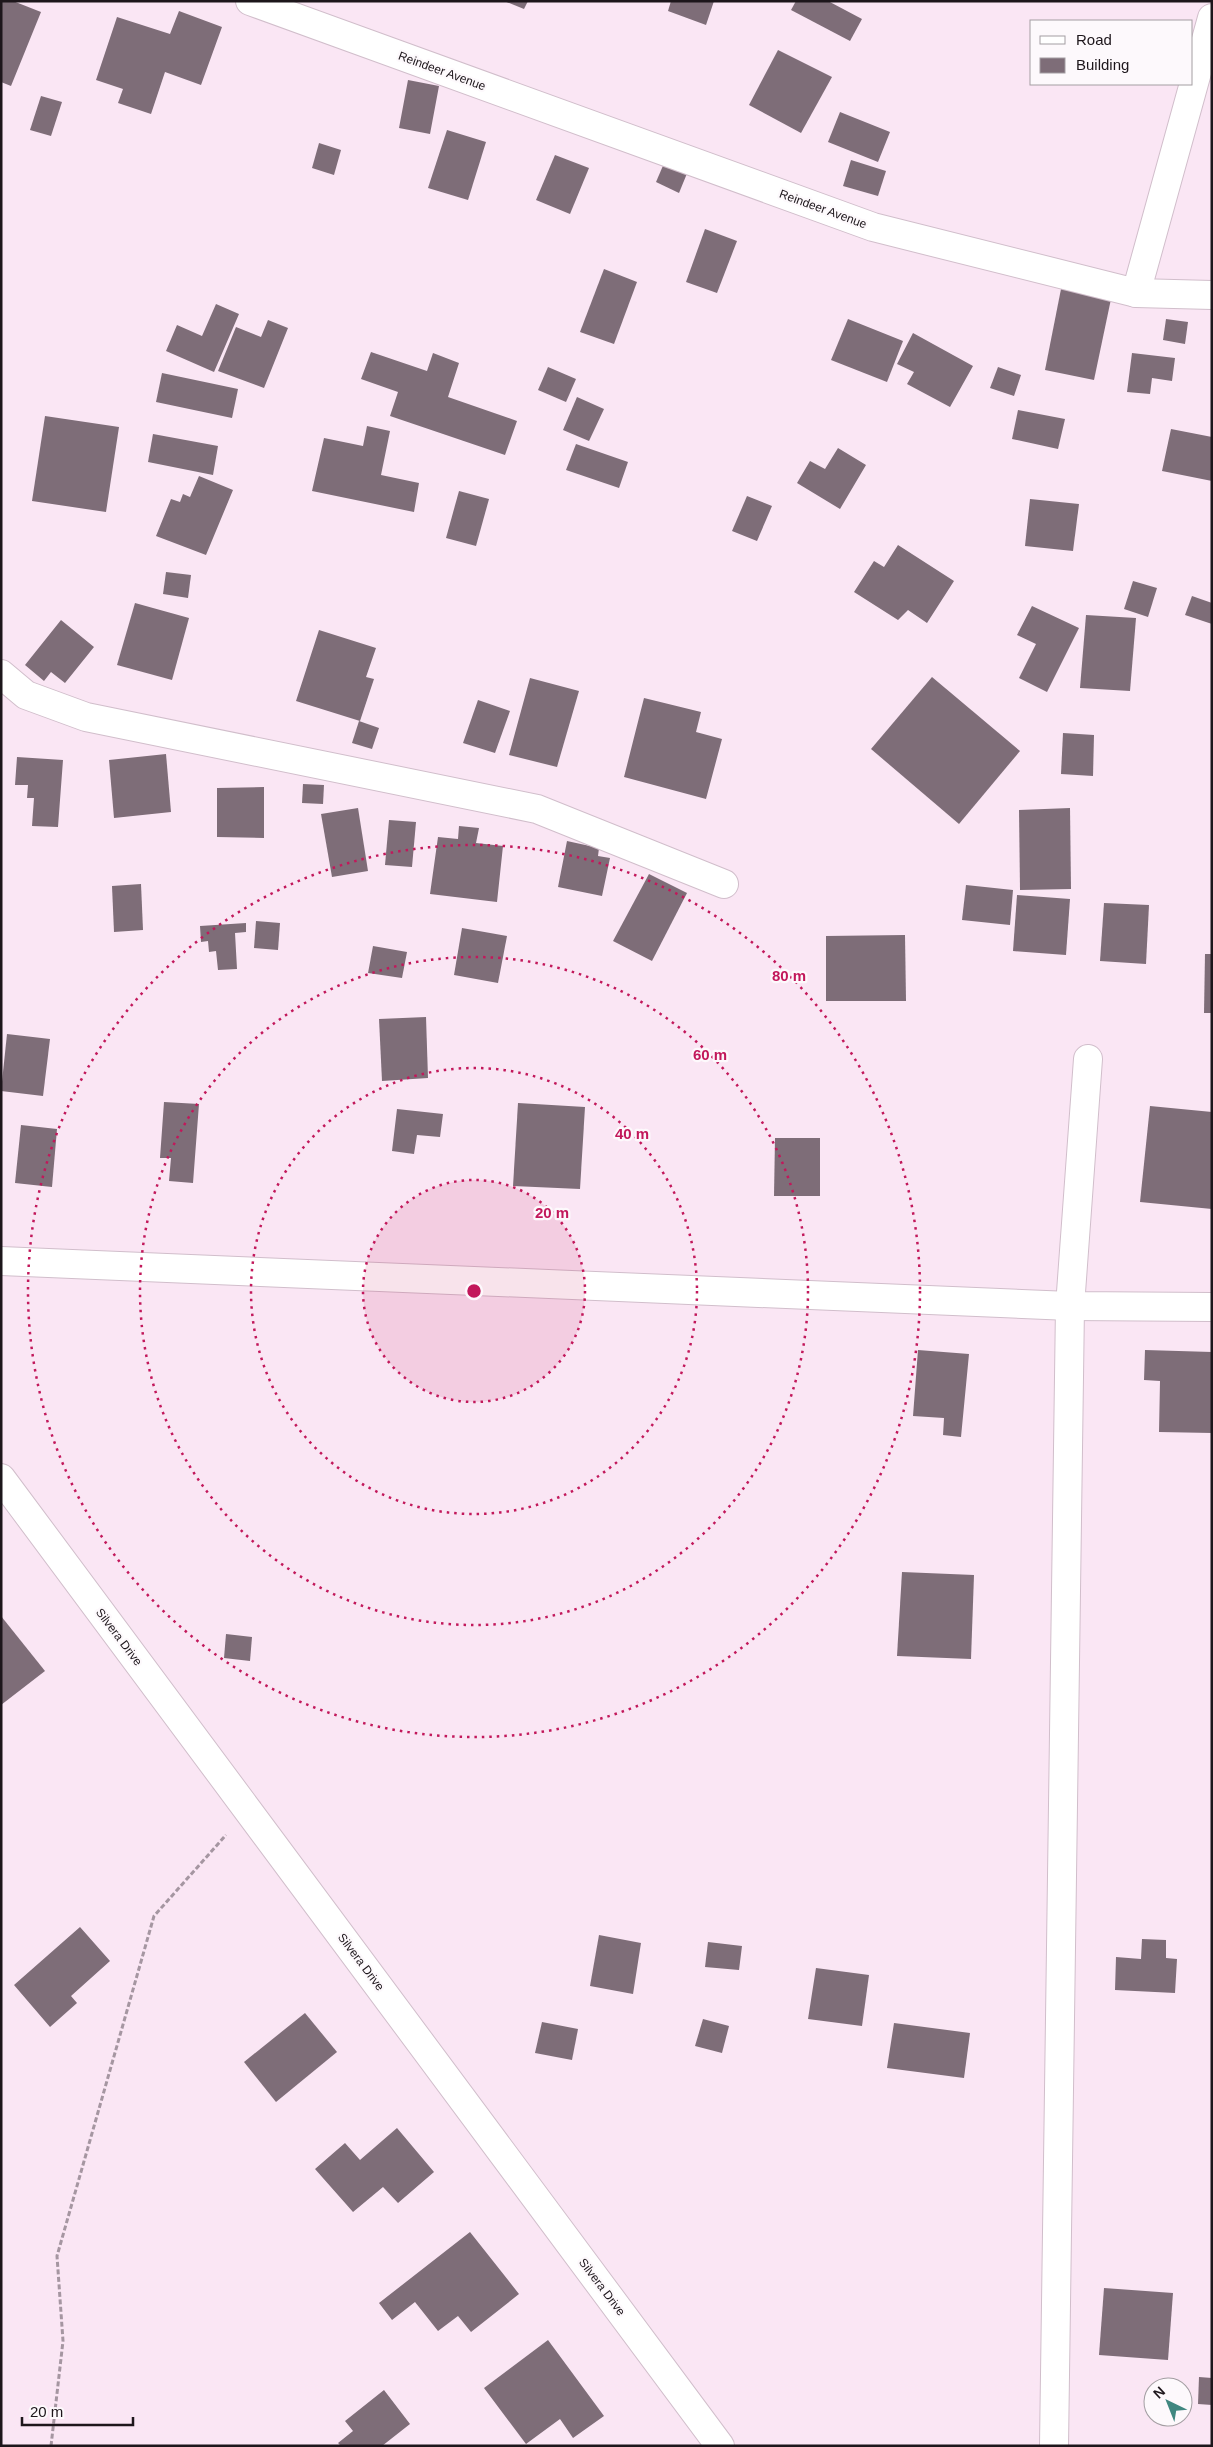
<svg xmlns="http://www.w3.org/2000/svg" width="1213" height="2447" font-family="Arial,sans-serif">
<style>
.building{fill:#7e6d78}
.lines{fill:none;stroke-linecap:round;stroke-linejoin:round}
.street-casing{stroke:#d1becb;stroke-width:30}
.path{stroke:#a596a1;stroke-width:3;stroke-dasharray:5 2.5;stroke-linecap:butt}
.street{stroke:#fff;stroke-width:28}
.ring{fill:none;stroke:#c2185b;stroke-width:2.5;stroke-dasharray:2.5 5}
.labels{text-anchor:middle;dominant-baseline:central;stroke-width:4.5;stroke-linejoin:round;paint-order:stroke}
.street-label{font-size:12px;fill:#1d161b;stroke:#fdf9fc}
.centre{fill:#c2185b;stroke:#fdf9fc;stroke-width:2.5}
.ring-label{font-size:15px;text-anchor:middle;font-weight:bold;fill:#c2185b;stroke:#fdf9fc;stroke-width:4.5;stroke-linejoin:round;paint-order:stroke}
</style>
<rect width="100%" height="100%" fill="#fae6f4"/>
<g class="building">
<polygon points="1,1 13,1 41,12 11,86 1,82"/>
<polygon points="504,1 528,1 524,9"/>
<polygon points="671,1 714,1 706,25 668,11"/>
<polygon points="796,1 828,1 862,19 850,41 791,10"/>
<polygon points="179,11 222,27 201,85 165,72 151,114 118,103 123,89 96,80 117,17 170,34"/>
<polygon points="778,50 832,77 801,133 749,105"/>
<polygon points="408,80 439,86 430,134 399,128"/>
<polygon points="41,96 62,102 51,136 30,130"/>
<polygon points="840,112 890,132 878,162 828,142"/>
<polygon points="447,130 486,142 468,200 428,188"/>
<polygon points="319,143 341,150 334,175 312,168"/>
<polygon points="555,155 589,168 570,214 536,200"/>
<polygon points="851,160 886,171 878,196 843,186"/>
<polygon points="665,161 688,171 679,193 656,182"/>
<polygon points="705,229 737,241 717,293 686,282"/>
<polygon points="604,269 637,282 614,344 580,332"/>
<polygon points="1061,289 1111,299 1094,380 1045,370"/>
<polygon points="216,304 239,314 214,372 166,351 177,325 202,336"/>
<polygon points="848,319 903,341 887,382 831,360"/>
<polygon points="1166,319 1188,322 1185,344 1163,340"/>
<polygon points="268,320 288,328 264,388 218,371 236,327 261,337"/>
<polygon points="913,333 973,366 950,407 907,384 914,372 897,364"/>
<polygon points="371,352 427,371 433,353 459,363 448,397 517,421 505,455 390,416 398,392 361,379"/>
<polygon points="1132,353 1175,358 1172,381 1152,378 1150,394 1127,392"/>
<polygon points="548,367 576,379 566,402 538,390"/>
<polygon points="998,367 1021,375 1014,396 990,388"/>
<polygon points="162,373 238,389 232,418 156,402"/>
<polygon points="577,397 604,409 589,441 563,430"/>
<polygon points="1018,410 1065,419 1058,449 1012,439"/>
<polygon points="45,416 119,427 106,512 32,501"/>
<polygon points="367,426 390,431 381,475 419,483 414,512 312,491 324,438 363,446"/>
<polygon points="1171,429 1212,437 1212,481 1162,471"/>
<polygon points="153,434 218,446 213,475 148,462"/>
<polygon points="576,444 628,462 619,488 566,470"/>
<polygon points="838,448 866,465 840,509 797,483 810,461 825,469"/>
<polygon points="199,476 233,490 206,555 156,536 171,499 180,502 183,494 190,497"/>
<polygon points="459,491 489,499 476,546 446,538"/>
<polygon points="747,496 772,506 757,541 732,531"/>
<polygon points="1030,499 1079,504 1073,551 1025,546"/>
<polygon points="898,545 954,581 927,623 908,610 898,620 854,592 874,561 884,567"/>
<polygon points="166,572 191,575 188,598 163,594"/>
<polygon points="1133,581 1157,588 1148,617 1124,609"/>
<polygon points="1192,596 1212,603 1212,624 1185,615"/>
<polygon points="135,603 189,618 172,680 117,665"/>
<polygon points="1032,606 1079,628 1047,692 1019,678 1036,644 1017,635"/>
<polygon points="1086,615 1136,618 1130,691 1080,688"/>
<polygon points="61,620 94,647 65,683 51,672 44,681 25,665"/>
<polygon points="319,630 376,648 366,677 374,679 360,721 296,701"/>
<polygon points="932,677 1020,751 959,824 871,749"/>
<polygon points="530,678 579,691 557,767 509,755"/>
<polygon points="644,698 701,712 696,732 722,739 706,799 624,777"/>
<polygon points="478,700 510,711 495,753 463,743"/>
<polygon points="359,721 379,728 372,749 352,743"/>
<polygon points="1063,733 1094,735 1093,776 1061,774"/>
<polygon points="166,754 171,812 114,818 109,760"/>
<polygon points="17,757 63,760 58,827 32,826 34,798 27,798 28,785 15,785"/>
<polygon points="303,784 324,785 323,804 302,803"/>
<polygon points="264,787 264,838 217,837 217,788"/>
<polygon points="358,808 368,871 332,877 321,814"/>
<polygon points="1070,808 1071,889 1020,890 1019,810"/>
<polygon points="389,820 416,822 412,867 385,865"/>
<polygon points="459,826 479,828 476,843 503,846 497,902 430,894 438,837 458,839"/>
<polygon points="567,841 599,848 598,856 610,858 602,896 558,887"/>
<polygon points="649,874 687,893 652,961 613,941"/>
<polygon points="141,884 143,930 114,932 112,886"/>
<polygon points="966,885 1013,890 1010,925 962,920"/>
<polygon points="1017,895 1070,899 1066,955 1013,951"/>
<polygon points="1104,903 1149,905 1146,964 1100,961"/>
<polygon points="256,921 280,923 278,950 254,948"/>
<polygon points="246,923 246,932 235,933 237,969 218,970 216,951 209,952 208,941 201,942 200,926"/>
<polygon points="462,928 507,936 498,983 454,975"/>
<polygon points="905,935 906,1001 826,1001 826,936"/>
<polygon points="373,946 407,952 402,978 368,973"/>
<polygon points="1205,954 1212,954 1212,1013 1204,1013"/>
<polygon points="426,1017 428,1078 382,1081 379,1019"/>
<polygon points="7,1034 50,1039 43,1096 1,1091"/>
<polygon points="164,1102 199,1104 193,1183 169,1181 171,1158 160,1158"/>
<polygon points="518,1103 585,1107 580,1189 513,1186"/>
<polygon points="1150,1106 1212,1112 1212,1209 1140,1202"/>
<polygon points="397,1109 443,1114 440,1137 417,1135 414,1154 392,1151"/>
<polygon points="21,1125 57,1129 52,1187 15,1183"/>
<polygon points="775,1138 820,1138 820,1196 774,1196"/>
<polygon points="918,1350 969,1354 961,1437 943,1435 944,1418 913,1416"/>
<polygon points="1145,1350 1212,1352 1212,1433 1159,1432 1160,1381 1144,1380"/>
<polygon points="902,1572 974,1575 971,1659 897,1656"/>
<polygon points="1,1616 45,1671 1,1705"/>
<polygon points="226,1634 252,1637 250,1661 224,1658"/>
<polygon points="80,1927 110,1961 71,1996 77,2003 50,2027 14,1985"/>
<polygon points="599,1935 641,1943 633,1994 590,1986"/>
<polygon points="1142,1939 1166,1940 1166,1958 1177,1959 1175,1993 1115,1990 1116,1957 1141,1959"/>
<polygon points="708,1942 742,1946 739,1970 705,1967"/>
<polygon points="816,1968 869,1975 862,2026 808,2019"/>
<polygon points="305,2013 337,2052 276,2102 244,2062"/>
<polygon points="703,2019 729,2026 722,2053 695,2046"/>
<polygon points="542,2022 578,2029 572,2060 535,2053"/>
<polygon points="894,2023 970,2033 964,2078 887,2068"/>
<polygon points="397,2128 434,2172 398,2203 383,2187 353,2212 315,2169 345,2143 360,2160"/>
<polygon points="470,2232 519,2294 471,2332 458,2316 438,2331 415,2302 392,2320 379,2303"/>
<polygon points="1104,2288 1173,2293 1168,2360 1099,2355"/>
<polygon points="548,2340 604,2416 573,2438 560,2419 526,2444 484,2388"/>
<polygon points="1199,2377 1212,2378 1212,2405 1198,2404"/>
<polygon points="384,2390 410,2424 382,2446 341,2446 338,2443 353,2431 345,2421"/>
</g>
<g class="lines">
<defs>
<g id="street">
<polyline points="250,1 873,227 1136,293 1212,18"/>
<polyline points="1136,293 1212,295"/>
<polyline points="1,674 26,695 86,717 537,809 724,884"/>
<polyline points="1,1261 1070,1306 1212,1307"/>
<polyline points="1,1478 720,2446"/>
<polyline points="1054,2446 1070,1306 1088,1059"/>
</g>
</defs>
<use href="#street" class="street-casing"/>
<polyline class="path" points="51,2446 63,2341 57,2256 154,1916 226,1835"/>
<use href="#street" class="street"/>
</g>
<circle cx="474" cy="1291" r="111" fill="#c2185b" fill-opacity=".12"/>
<g class="ring">
<circle cx="474" cy="1291" r="111"/>
<circle cx="474" cy="1291" r="223"/>
<circle cx="474" cy="1291" r="334"/>
<circle cx="474" cy="1291" r="446"/>
</g>
<g class="labels">
<g class="street-label">
<text transform="translate(442 71) rotate(20)">Reindeer Avenue</text>
<text transform="translate(823 209) rotate(20)">Reindeer Avenue</text>
<text transform="translate(119 1637) rotate(53)">Silvera Drive</text>
<text transform="translate(361 1962) rotate(53)">Silvera Drive</text>
<text transform="translate(602 2287) rotate(53)">Silvera Drive</text>
</g>
</g>
<circle cx="474" cy="1291" r="8" class="centre"/>
<g class="ring-label">
<text x="789" y="981">80 m</text>
<text x="710" y="1060">60 m</text>
<text x="632" y="1139">40 m</text>
<text x="552" y="1218">20 m</text>
</g>
<rect width="1213" height="2447" fill="none" stroke="#1d161b" stroke-width="5"/>
<rect x="1030" y="20" width="162" height="65" fill="#fdf9fc" stroke="#a39ea2"/>
<rect x="1040" y="36" width="25" height="8" fill="#ffffff" stroke="#a39ea2"/>
<text x="1076" y="45" font-size="15" fill="#1d161b">Road</text>
<rect x="1040" y="58" width="25" height="15" fill="#7e6d78" stroke="#a39ea2"/>
<text x="1076" y="70" font-size="15" fill="#1d161b">Building</text>
<g transform="translate(1168 2402) rotate(317)"><circle r="24" fill="#fdf9fc" stroke="#a39ea2"/>
<path d="M0-4L9 19L0 12L-9 19Z" fill="#408780"/>
<text y="-8" font-size="14" font-weight="bold" text-anchor="middle" fill="#1d161b">N</text>
</g>
<path d="M22 2417v8h111v-8" fill="none" stroke="#1d161b" stroke-width="2.5"/>
<text x="30" y="2417" font-size="15" fill="#1d161b" stroke="#fdf9fc" stroke-width="4" paint-order="stroke">20 m</text>
</svg>
